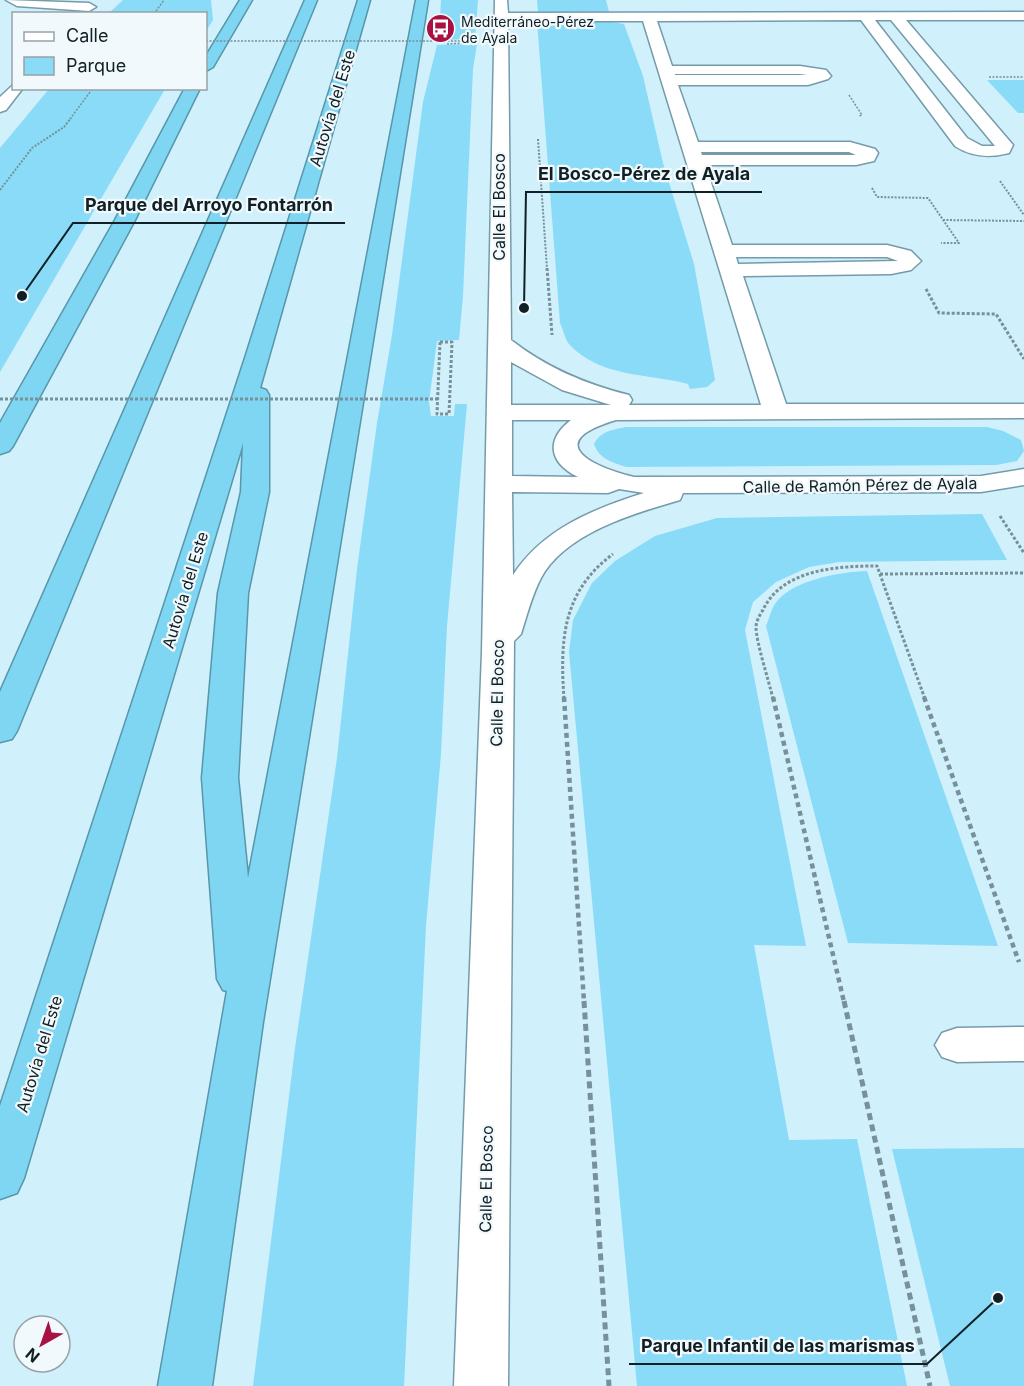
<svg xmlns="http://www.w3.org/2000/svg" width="1024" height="1386" font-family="Inter,sans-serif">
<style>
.green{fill:#89dbf7}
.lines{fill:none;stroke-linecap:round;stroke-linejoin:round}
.minor-casing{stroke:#759ba9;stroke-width:3}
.highway-casing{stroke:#5896aa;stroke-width:3}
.path-far4{stroke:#789099;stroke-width:1.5;stroke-dasharray:2 1.5;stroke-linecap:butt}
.path-far3{stroke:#789099;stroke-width:2;stroke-dasharray:2 1.5;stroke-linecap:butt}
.path-far2{stroke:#789099;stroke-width:3;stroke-dasharray:3 2;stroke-linecap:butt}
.path-far1{stroke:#789099;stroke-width:4.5;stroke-dasharray:5 4;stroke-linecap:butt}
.path{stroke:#789099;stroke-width:5;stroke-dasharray:7 4.5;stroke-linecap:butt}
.minor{fill:#fff;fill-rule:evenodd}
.highway{fill:#7fd6f2;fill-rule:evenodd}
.path-bridge-far1{stroke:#789099;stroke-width:1.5;stroke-dasharray:2 1.5;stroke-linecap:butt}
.path-bridge{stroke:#789099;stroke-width:3;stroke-dasharray:3 2;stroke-linecap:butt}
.labels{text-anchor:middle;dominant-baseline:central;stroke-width:4.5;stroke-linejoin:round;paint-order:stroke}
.far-poi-label{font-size:14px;fill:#112025;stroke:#f1f9fc;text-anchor:start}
.street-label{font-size:16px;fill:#112025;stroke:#f1f9fc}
.leader{fill:none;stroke:#112025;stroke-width:2}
.callout-dot{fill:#112025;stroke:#f1f9fc;stroke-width:2}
.callout-label{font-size:18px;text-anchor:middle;font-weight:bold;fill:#112025;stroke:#f1f9fc;stroke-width:4.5;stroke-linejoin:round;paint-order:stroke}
</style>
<rect width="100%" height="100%" fill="#d0f0fc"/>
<g class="green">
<polygon points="123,0 211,0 213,20 206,31 206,14 109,13"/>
<polygon points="441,0 478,0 475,39 439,40"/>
<polygon points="537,0 606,0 609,12 538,13"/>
<path d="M 537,21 L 605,21 L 624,24 L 643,76 L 663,163 L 694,264 L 715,380 L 707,387 L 690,389 L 688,384 C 648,373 600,378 569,344 C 565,339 563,329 560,323 Z"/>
<polygon points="477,44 473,69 463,296 459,340 437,341 429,402 431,416 454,416 455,404 467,404 447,626 441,754 426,926 404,1386 253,1386 295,1048 337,758 357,569 377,423 392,335 423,102 437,45"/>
<polygon points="987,80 1024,80 1024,113 1018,113"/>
<polygon points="49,89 165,89 0,372 0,148"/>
<path d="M 626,427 L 987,427 L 1003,431 L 1021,440 L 1024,451 L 1017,461 L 996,465 L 626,467 C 612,462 599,459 594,444 C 601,431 612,430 626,427 Z"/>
<polygon points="982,514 1007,560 839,562 809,567 776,582 753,602 745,630 806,946 754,945 789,1140 857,1139 907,1386 637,1386 569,652 573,620 592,583 615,561 655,536 717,518"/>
<path d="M 867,571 L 998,946 L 848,943 L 766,626 C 769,619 771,610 775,604 C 791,580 840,572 867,571 Z"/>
<polygon points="1024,1148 1024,1386 950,1386 892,1149"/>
</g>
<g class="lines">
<defs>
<g id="minor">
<polygon points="6,0 89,3 96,7 89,11 17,6"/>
<path d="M 495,0 L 507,0 L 508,13 L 1024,12 L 1024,20 L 906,20 L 1013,145 L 1009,153 C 989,158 972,157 955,146 L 861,20 L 657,21 L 672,66 L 800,66 L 826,70 L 831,76 L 828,79 L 808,85 L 678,85 L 698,142 L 850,142 L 875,149 L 878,153 L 874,161 L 856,165 L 705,165 L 732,245 L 887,245 L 911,251 L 921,261 L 911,270 L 891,274 L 743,276 L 786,404 L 1024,404 L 1024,418 L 616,420 C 542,442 590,466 634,477 L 981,476 L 1024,469 L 1024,485 L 981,492 L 683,493 L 680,500 C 635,513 565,533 541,578 C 532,595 527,615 521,634 L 514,641 L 508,1386 L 454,1386 L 482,652 ZM 875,20 L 891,20 L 995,146 L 982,146 L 967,138 ZM 508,21 L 643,21 L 761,405 L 629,405 L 632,400 L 629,395 C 585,384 547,368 511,340 ZM 675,74 L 800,74 L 807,75 L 675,75 ZM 701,152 L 849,152 L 856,155 L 702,155 ZM 736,257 L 887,257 L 898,261 L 738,264 ZM 511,362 L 562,390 L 611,405 L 511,405 ZM 512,420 L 571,420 C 545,440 549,463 578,477 L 512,476 ZM 619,489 L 644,493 C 593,509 543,529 513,575 L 512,492 L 608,493 Z"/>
<polygon points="14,84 14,88 23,88 6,110 0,112 0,97"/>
<polygon points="1024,1027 1024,1061 957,1062 942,1057 935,1045 942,1033 957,1028"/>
</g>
<g id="highway">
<polygon points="240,0 252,0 213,67 206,71 206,56"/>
<polygon points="305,0 317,0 17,731 12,739 0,742 0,692"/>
<polygon points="358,0 370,0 260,388 266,390 269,395 269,492 248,593 238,778 248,878 416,0 428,0 263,1022 212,1386 158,1386 227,991 223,990 217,979 202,778 218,593 241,492 243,443 24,1178 17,1193 0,1199 0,1106 245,358"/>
<polygon points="185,88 200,88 135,220 13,446 9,451 0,454 0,423 115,220"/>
</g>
</defs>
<use href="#minor" class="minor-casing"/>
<use href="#highway" class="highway-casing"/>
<g class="path-far4">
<polyline points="154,14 164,0"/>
<polyline points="447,44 469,43"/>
<polyline points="989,77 1024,77"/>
<polyline points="849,95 862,115 859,116"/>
<polyline points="70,119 93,88"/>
</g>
<g class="path-far3">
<polyline points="538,139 547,269"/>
<polyline points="1000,181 1024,215"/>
<polyline points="872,188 877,197 928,198 959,243 941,243"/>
<polyline points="0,190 32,148 64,127 71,118"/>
<polyline points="943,220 1024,221"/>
</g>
<g class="path-far2">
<polyline points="547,268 552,335"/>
<polyline points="926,289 939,313 996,314 1024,359"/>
<polygon points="440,342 452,342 449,414 437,414"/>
<polyline points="1000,516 1024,553"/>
<polyline points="880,574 1024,573"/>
<path d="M 564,699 C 560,640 562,592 613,554"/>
<path d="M 773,699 C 769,681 756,642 756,627 C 756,622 760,614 763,610 C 782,569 838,566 877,566 L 925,699"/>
</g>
<g class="path-far1">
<polyline points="564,697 584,1002"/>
<polyline points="773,697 844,1002"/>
<polyline points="924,697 1019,962"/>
</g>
<g class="path">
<polyline points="584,1001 609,1386"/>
<polyline points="844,1001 930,1386"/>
</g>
<use href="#minor" class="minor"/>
<use href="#highway" class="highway"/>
<polyline class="path-bridge-far1" points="206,41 477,41"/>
<polyline class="path-bridge" points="0,399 439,399"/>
</g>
<defs>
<symbol id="bus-disc" viewBox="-11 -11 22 22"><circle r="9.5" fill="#a81141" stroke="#f1f9fc"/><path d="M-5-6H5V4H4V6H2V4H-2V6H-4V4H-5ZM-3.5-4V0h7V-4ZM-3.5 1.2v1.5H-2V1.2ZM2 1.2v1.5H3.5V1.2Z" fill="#fff"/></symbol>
</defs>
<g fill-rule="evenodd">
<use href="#bus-disc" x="424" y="12" width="33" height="33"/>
</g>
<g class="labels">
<g class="far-poi-label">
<text x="461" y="21">Mediterráneo-Pérez<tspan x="461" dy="16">de Ayala</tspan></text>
</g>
<g class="street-label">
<text transform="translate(332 108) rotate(-73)">Autovía del Este</text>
<text transform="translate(499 207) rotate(-90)">Calle El Bosco</text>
<text transform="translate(860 485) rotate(-1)">Calle de Ramón Pérez de Ayala</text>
<text transform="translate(185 590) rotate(-73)">Autovía del Este</text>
<text transform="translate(497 693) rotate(-89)">Calle El Bosco</text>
<text transform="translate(39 1054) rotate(-73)">Autovía del Este</text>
<text transform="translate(486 1179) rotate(-89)">Calle El Bosco</text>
</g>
</g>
<path class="leader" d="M524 308L526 192H762M22 296L73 223H345M998 1298L927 1364H629"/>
<g class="callout-dot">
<circle cx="524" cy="308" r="6"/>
<circle cx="22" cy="296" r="6"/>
<circle cx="998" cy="1298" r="6"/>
</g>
<g class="callout-label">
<text x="644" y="180">El Bosco-Pérez de Ayala</text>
<text x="209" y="211">Parque del Arroyo Fontarrón</text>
<text x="778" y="1352">Parque Infantil de las marismas</text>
</g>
<rect x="12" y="12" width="195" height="78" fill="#f1f9fc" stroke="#97a2a6" stroke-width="1.5"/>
<rect x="24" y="32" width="30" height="9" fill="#ffffff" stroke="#97a2a6" stroke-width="1.5"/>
<text x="66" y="42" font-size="18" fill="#112025">Calle</text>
<rect x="24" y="57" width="30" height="18" fill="#89dbf7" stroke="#97a2a6" stroke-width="1.5"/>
<text x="66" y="72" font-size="18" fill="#112025">Parque</text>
<g transform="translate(42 1344) rotate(220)"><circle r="28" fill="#f1f9fc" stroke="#97a2a6" stroke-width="1.5"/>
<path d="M0-4.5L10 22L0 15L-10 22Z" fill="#a81141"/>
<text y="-9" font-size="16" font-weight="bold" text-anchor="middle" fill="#112025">N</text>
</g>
</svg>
